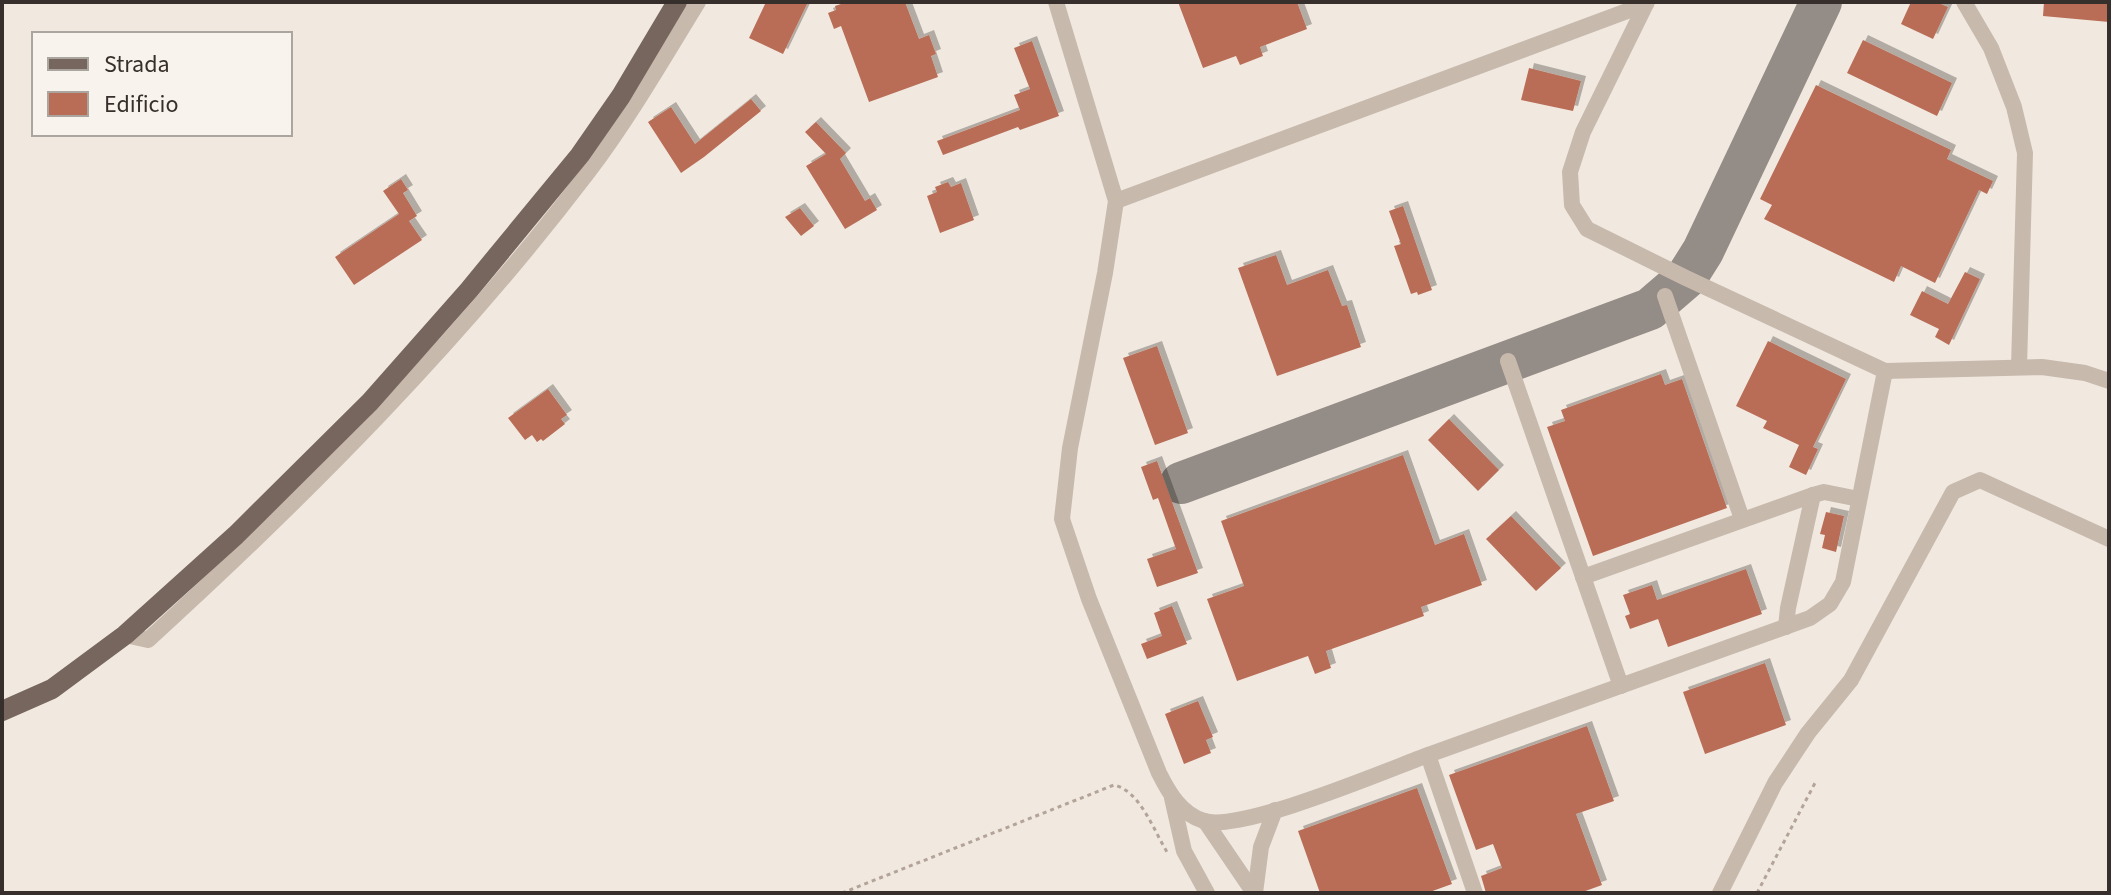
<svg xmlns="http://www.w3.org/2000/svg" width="2111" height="895" font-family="'Source Sans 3',sans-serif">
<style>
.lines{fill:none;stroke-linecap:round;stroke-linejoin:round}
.taxiway{stroke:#948c86;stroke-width:42}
.building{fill:#b96d56;filter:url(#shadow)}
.path{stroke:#b3a398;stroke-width:3;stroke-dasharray:4 4;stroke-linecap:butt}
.minor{stroke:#c8b9ad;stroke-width:16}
.major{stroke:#77665e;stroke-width:20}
</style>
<defs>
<filter id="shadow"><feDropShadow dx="5" dy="-5" stdDeviation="0" flood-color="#0004"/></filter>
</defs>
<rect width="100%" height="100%" fill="#f1e9e0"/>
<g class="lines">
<polyline class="taxiway" points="1181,483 1650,309 1686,278 1703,251 1821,2"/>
</g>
<g class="building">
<polygon points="766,2 808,2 783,54 749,38"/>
<polygon points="847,2 905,2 919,39 929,35 936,54 931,56 938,77 869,102 841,26 834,29 828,13 836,10 835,6"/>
<polygon points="1178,2 1297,2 1307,29 1260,47 1263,56 1240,65 1236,56 1203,68"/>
<polygon points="1911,2 1936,2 1948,7 1933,39 1901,24"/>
<polygon points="2044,2 2109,2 2109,22 2043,16"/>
<polygon points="1863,40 1952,83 1937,116 1847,73"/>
<polygon points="1032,41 1059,116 1020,130 1018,127 943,155 937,141 1020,110 1014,95 1030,89 1014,48"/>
<polygon points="1529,68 1581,81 1573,111 1521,100"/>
<polygon points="1816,85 1951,150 1947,159 1993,181 1987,194 1979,190 1935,283 1901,266 1894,282 1764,219 1772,205 1760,199"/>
<polygon points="751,99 761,111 704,157 681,173 648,122 671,107 695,144"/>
<polygon points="816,122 846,153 840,159 865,201 870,198 877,210 845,229 806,166 826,154 805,132"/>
<polygon points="401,179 408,190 403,193 417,216 409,221 422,240 354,285 335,257 399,214 383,191"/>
<polygon points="948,182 951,187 961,183 974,220 940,233 927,196 937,192 935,187"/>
<polygon points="1403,206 1432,290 1418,295 1417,292 1411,294 1394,246 1401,244 1389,211"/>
<polygon points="800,208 814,226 801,236 785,217"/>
<polygon points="1276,255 1287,285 1328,270 1342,306 1347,305 1361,347 1277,376 1238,268"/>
<polygon points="1965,272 1980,279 1949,345 1935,337 1939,329 1910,315 1922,291 1948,304"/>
<polygon points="1768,341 1846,379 1813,447 1818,449 1806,475 1789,467 1799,445 1763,428 1767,421 1736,406"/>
<polygon points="1157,346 1188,433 1155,445 1123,358"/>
<polygon points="1661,374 1665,385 1682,379 1727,508 1593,556 1547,427 1565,421 1561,410"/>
<polygon points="548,389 567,415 561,419 565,424 543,441 541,439 537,442 532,435 525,440 508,418"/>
<polygon points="1449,419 1499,470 1478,491 1428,440"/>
<polygon points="1403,455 1435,545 1464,534 1482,585 1421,607 1424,616 1326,651 1331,668 1315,674 1308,656 1237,681 1207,599 1244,586 1221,521"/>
<polygon points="1157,461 1198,573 1157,587 1147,559 1176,549 1158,498 1153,500 1141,467"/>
<polygon points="1826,512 1844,516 1836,552 1822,548 1825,535 1820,534"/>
<polygon points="1511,516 1561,568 1536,591 1486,539"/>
<polygon points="1746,569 1762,614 1668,647 1658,619 1630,629 1625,616 1630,614 1623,595 1652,585 1657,600"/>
<polygon points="1172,606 1187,644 1147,659 1141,644 1162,636 1154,613"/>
<polygon points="1765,663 1786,725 1705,754 1683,692"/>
<polygon points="1198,701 1213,737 1206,740 1211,753 1184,764 1165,714"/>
<polygon points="1587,726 1614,801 1576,814 1602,885 1580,893 1486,893 1481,876 1502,868 1493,844 1476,850 1449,775"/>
<polygon points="1417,788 1452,884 1427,893 1320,893 1298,831"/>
</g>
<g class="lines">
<g class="path">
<path d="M 842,893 L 1114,785 C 1140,791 1153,829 1167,852"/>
<polyline points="1757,893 1815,783"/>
</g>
<g class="minor">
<path d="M 1056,2 L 1116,201 L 1105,273 L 1070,448 L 1062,519 L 1089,599 L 1159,773 C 1169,793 1181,814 1204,821 C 1242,832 1385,771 1428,755 L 1475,893"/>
<polyline points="1647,2 1583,132 1570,172 1572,205 1587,229 1686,278 1885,371 2042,367 2085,373 2109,381"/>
<polyline points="1964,2 1991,48 2014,107 2025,153 2019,367"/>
<polyline points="1116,201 1646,4"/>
<polyline points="1665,296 1742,519"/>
<polyline points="1508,361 1621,686"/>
<polyline points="1583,577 1813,495 1824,492 1859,499"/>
<polyline points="1786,627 1788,608 1813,495"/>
<path d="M 125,635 L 148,640 C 307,495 459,342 589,171 C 629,118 663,59 698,2"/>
<polyline points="1428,755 1810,618 1830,604 1843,582 1885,371"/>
<polyline points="1172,798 1184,851 1207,893"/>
<polyline points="1205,821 1254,893"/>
<polyline points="1255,893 1261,847 1275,810"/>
<polyline points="1720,893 1775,783 1808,733 1851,680 1953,492 1980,480 2109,539"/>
</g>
<polyline class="major" points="2,711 52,689 125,635 236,535 370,402 469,290 580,155 621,96 677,2"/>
</g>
<rect width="2111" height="895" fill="none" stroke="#372f2b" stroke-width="8"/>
<rect x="32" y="32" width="260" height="104" fill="#f8f3ed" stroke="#aba59f" stroke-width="2"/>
<rect x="48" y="58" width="40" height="12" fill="#77665e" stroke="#aba59f" stroke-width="2"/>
<text x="104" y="72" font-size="24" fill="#372f2b">Strada</text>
<rect x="48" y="92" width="40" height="24" fill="#b96d56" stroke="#aba59f" stroke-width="2"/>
<text x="104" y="112" font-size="24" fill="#372f2b">Edificio</text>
</svg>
